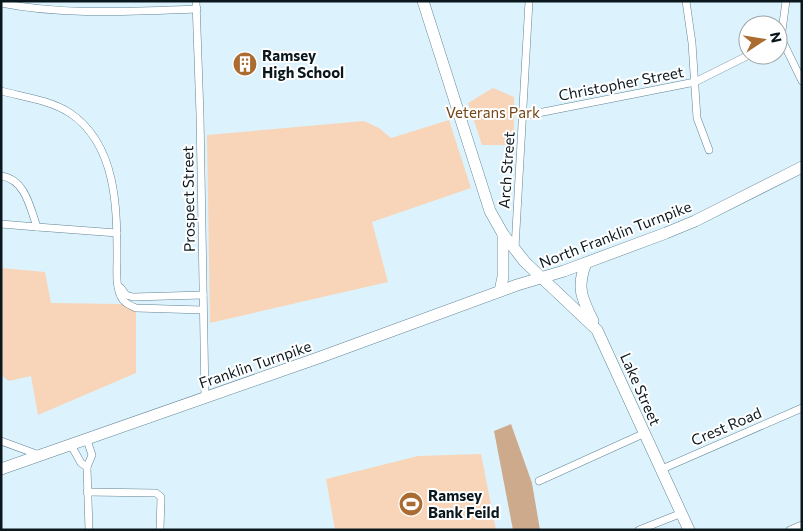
<svg xmlns="http://www.w3.org/2000/svg" width="803" height="531" font-family="Commissioner,sans-serif">
<style>
.green{fill:#f8d5b8}
.forest{fill:#ceaa8d}
.lines{fill:none;stroke-linecap:round;stroke-linejoin:round}
.street-casing{stroke:#618495;stroke-width:8}
.primary-casing{stroke:#618495;stroke-width:12}
.street{stroke:#fff;stroke-width:7}
.primary{stroke:#fff;stroke-width:11}
.labels{text-anchor:middle;dominant-baseline:central;stroke-width:4;stroke-linejoin:round;paint-order:stroke}
.poi-label{font-size:15px;font-weight:bold;fill:#0a181e;stroke:#fff;text-anchor:start}
.street-label{font-size:15px;fill:#0a181e;stroke:#fff}
.park-label{font-size:15px;fill:#754618;stroke:#fff}
</style>
<rect width="100%" height="100%" fill="#dcf3fe"/>
<g class="green">
<polygon points="493,88 514,97 514,145 482,145 468,103"/>
<polygon points="449,120 471,188 372,222 388,282 210,323 207,135 364,121 379,128 391,138"/>
<polygon points="1,268 45,272 51,303 122,304 136,312 136,373 38,415 31,376 9,381 1,375"/>
<polygon points="481,454 496,530 335,530 326,479 418,456"/>
</g>
<polygon class="forest" points="511,424 532,483 540,530 513,530 494,431"/>
<g class="lines">
<defs>
<g id="street">
<polyline points="196,1 200,115 205,397"/>
<polyline points="686,1 692,43 697,118 709,150"/>
<polyline points="786,1 781,38 802,81"/>
<path d="M 1,3 C 66,16 132,11 197,9"/>
<path d="M 1,91 C 24,97 50,100 70,113 C 117,145 117,208 117,259 C 117,271 115,289 123,300 C 126,304 131,306 136,308 L 203,310"/>
<polyline points="523,116 695,82 749,55"/>
<path d="M 1,176 C 25,179 30,207 37,227 L 1,224"/>
<polyline points="37,227 117,233"/>
<polyline points="515,248 529,1"/>
<polyline points="121,288 126,295 133,297 203,295"/>
<polyline points="87,440 92,455 87,467 89,530"/>
<polyline points="1,441 39,455"/>
<polyline points="71,445 81,463 87,467"/>
<polyline points="662,469 802,408"/>
<polyline points="539,481 645,433"/>
<polyline points="87,492 156,493 161,497 160,530"/>
<polyline points="639,530 682,513"/>
<polyline points="790,530 802,525"/>
</g>
<g id="primary">
<polyline points="423,1 490,211 503,234 525,262 597,330 689,530"/>
<path d="M 586,263 C 576,287 582,299 593,321"/>
<polyline points="500,291 503,277 503,234"/>
<polyline points="1,469 318,358 517,285 564,271 666,233 695,221 802,167"/>
</g>
</defs>
<use href="#street" class="street-casing"/>
<use href="#primary" class="primary-casing"/>
<use href="#street" class="street"/>
<use href="#primary" class="primary"/>
</g>
<defs>
<symbol id="building-disc" viewBox="-11 -11 22 22"><circle r="9.5" fill="#aa6c31" stroke="#fff"/><path d="M-4-6H4V6H1V3H-1V6H-4ZM-2.5-4.3h1.7v1.8h-1.7ZM.8-4.3h1.7v1.8H.8ZM-2.5-1h1.7V.8h-1.7ZM.8-1h1.7V.8H.8Z" fill="#fff"/></symbol>
<symbol id="stadium-disc" viewBox="-11 -11 22 22"><circle r="9.5" fill="#aa6c31" stroke="#fff"/><path d="M0-5a6.5 5 0 1 0 0 10a6.5 5 0 1 0 0-10ZM-3.5-1.8h7v3.6h-7Z" fill="#fff"/></symbol>
</defs>
<g fill-rule="evenodd">
<use href="#building-disc" x="231" y="50" width="28" height="28"/>
<use href="#stadium-disc" x="397" y="490" width="28" height="28"/>
</g>
<g class="labels">
<g class="poi-label">
<text x="262" y="55">Ramsey<tspan x="262" dy="17">High School</tspan></text>
<text x="428" y="495">Ramsey<tspan x="428" dy="17">Bank Feild</tspan></text>
</g>
<g class="street-label">
<text transform="translate(621 83) rotate(-11)">Christopher Street</text>
<text transform="translate(506 170) rotate(-86)">Arch Street</text>
<text transform="translate(188 199) rotate(-91)">Prospect Street</text>
<text transform="translate(615 234) rotate(-21)">North Franklin Turnpike</text>
<text transform="translate(255 364) rotate(-19)">Franklin Turnpike</text>
<text transform="translate(641 389) rotate(66)">Lake Street</text>
<text transform="translate(726 426) rotate(-23)">Crest Road</text>
</g>
<g class="park-label">
<text x="493" y="112">Veterans Park</text>
</g>
</g>
<rect width="803" height="531" fill="none" stroke="#0a181e" stroke-width="5"/>
<g transform="translate(763 40) rotate(78)"><circle r="24" fill="#ffffff" stroke="#9da3a5"/>
<path d="M0-4L9 19L0 12L-9 19Z" fill="#aa6c31"/>
<text y="-8" font-size="14" font-weight="bold" text-anchor="middle" fill="#0a181e">N</text>
</g>
</svg>
